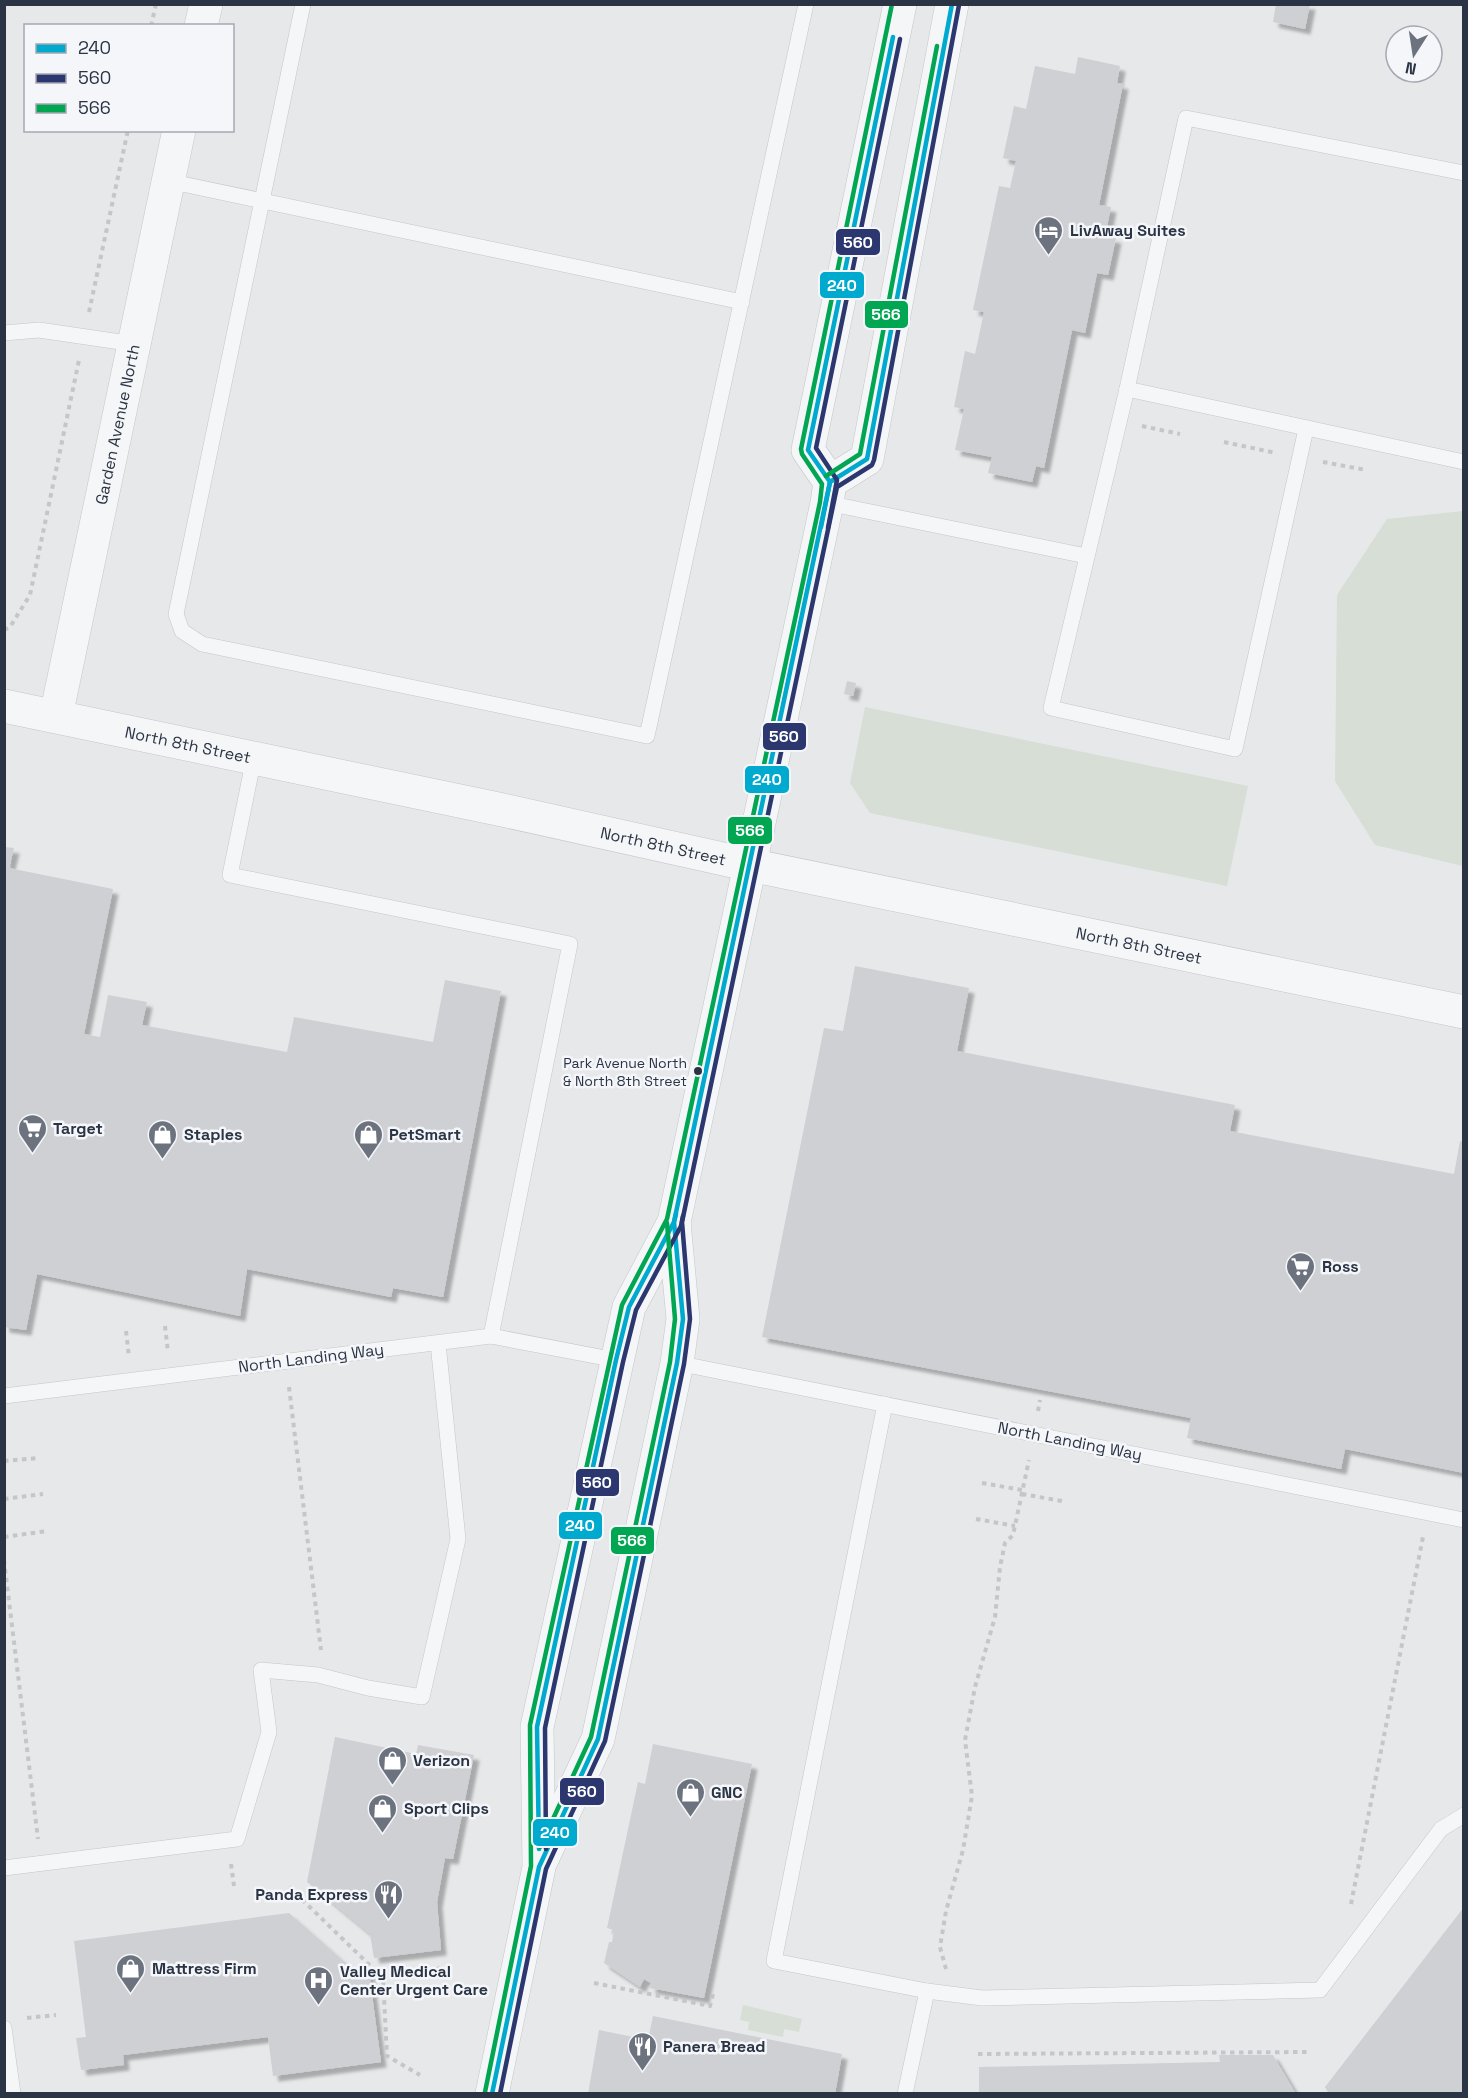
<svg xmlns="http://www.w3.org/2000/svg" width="1468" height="2098" font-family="'Space Grotesk',sans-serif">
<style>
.green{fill:#d6ded6}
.building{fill:#ced0d3;filter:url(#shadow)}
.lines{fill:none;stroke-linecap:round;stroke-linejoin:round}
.service-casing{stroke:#c4c6c8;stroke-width:16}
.tertiary-casing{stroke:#c4c6c8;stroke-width:34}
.path{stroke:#c5c6ca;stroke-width:4;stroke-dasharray:4.5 4.5;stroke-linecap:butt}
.service{stroke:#f5f6f7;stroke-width:15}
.tertiary{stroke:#f5f6f7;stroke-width:33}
.bus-1-casing{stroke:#f4f6f9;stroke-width:9}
.bus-2-casing{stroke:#f4f6f9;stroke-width:9}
.bus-3-casing{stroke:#f4f6f9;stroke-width:9}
.bus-1{stroke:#00a9ce;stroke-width:4.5}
.bus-2{stroke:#2b376e;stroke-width:4.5}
.bus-3{stroke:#00a651;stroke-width:4.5}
.bus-dot{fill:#2b3445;stroke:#f4f6f9;stroke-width:2}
.labels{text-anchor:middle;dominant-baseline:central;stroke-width:5;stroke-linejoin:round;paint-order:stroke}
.bus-label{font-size:14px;fill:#2b3445;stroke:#f4f6f9;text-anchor:end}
.poi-label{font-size:16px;font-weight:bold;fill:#2b3445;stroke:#f4f6f9;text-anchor:start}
.street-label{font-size:16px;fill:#2b3445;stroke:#f4f6f9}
.line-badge{stroke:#f4f6f9;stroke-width:2}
.badge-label{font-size:16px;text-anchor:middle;font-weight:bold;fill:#fff}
</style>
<defs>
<filter id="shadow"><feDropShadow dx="5.5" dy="5.5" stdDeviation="1.5" flood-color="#0004"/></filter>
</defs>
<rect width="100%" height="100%" fill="#e6e8ea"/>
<g class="green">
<polygon points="1463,511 1464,511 1463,866 1375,845 1335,781 1337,595 1387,519"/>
<polygon points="865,707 1248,786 1227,886 870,813 850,783"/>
<polygon points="743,2005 802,2019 799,2032 784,2029 783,2037 748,2030 749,2022 740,2020"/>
</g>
<g class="building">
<polygon points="1276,4 1310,4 1305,29 1273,22"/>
<polygon points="1078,57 1120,66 1117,83 1123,84 1099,205 1111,207 1105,236 1116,238 1108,275 1097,273 1085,333 1072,330 1044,468 1036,466 1032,482 988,473 992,457 955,450 964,409 954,407 965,351 975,354 984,312 973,310 999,186 1010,188 1016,161 1003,158 1014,106 1026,109 1035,66 1075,74"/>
<polygon points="847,681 856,683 853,696 844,694"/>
<polygon points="4,847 14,848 9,868 113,889 84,1034 100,1037 108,995 147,1002 142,1025 287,1052 294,1017 433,1042 445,980 501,991 443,1297 393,1288 391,1297 247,1269 240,1316 37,1274 26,1330 4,1327"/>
<polygon points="855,966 969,988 957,1051 1235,1105 1230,1131 1454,1174 1460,1141 1464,1142 1464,1473 1345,1449 1341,1469 1187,1438 1191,1418 762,1337 824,1028 843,1031"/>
<polygon points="335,1737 416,1754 418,1745 474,1755 453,1859 445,1858 437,1902 441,1950 374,1958 370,1934 307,1882"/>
<polygon points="653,1744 752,1764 704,1998 650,1988 651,1983 644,1979 640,1987 604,1963 609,1942 612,1942 614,1930 607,1928 638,1782 645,1784"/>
<polygon points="1464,1907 1464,2094 1329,2094 1325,2087"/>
<polygon points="289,1913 357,1973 369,1972 381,2062 273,2076 268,2037 123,2055 124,2065 81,2070 76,2038 86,2037 74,1941"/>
<polygon points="653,2016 842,2054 835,2094 588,2094 599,2030 648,2040"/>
<polygon points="1219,2055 1273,2055 1296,2094 979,2094 979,2067 1220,2062"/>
</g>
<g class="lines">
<defs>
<g id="service">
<polyline points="303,4 176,614 182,631 202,644 647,736 806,4"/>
<polyline points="168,181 742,302"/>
<polyline points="4,333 39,330 134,344"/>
<polyline points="1127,389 1464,462"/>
<polyline points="1306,429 1235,749 1051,708 1127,389 1186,118 1464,173"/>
<polyline points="827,503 1086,556"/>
<polyline points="254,758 230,875 570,944 491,1336"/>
<polyline points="677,1363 1464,1520"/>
<polyline points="4,1396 491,1336 616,1360"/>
<polyline points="885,1404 774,1961 927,1991 982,1998 1320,1990 1441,1829 1464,1815"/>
<polyline points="4,1868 237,1839 269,1732 261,1670 318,1675 368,1688 422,1697 458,1539 438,1343"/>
<polyline points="4,2028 13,2094"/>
<polyline points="905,2094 927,1991"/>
</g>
<g id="tertiary">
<polyline points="201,26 206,4"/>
<polyline points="830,482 867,459 952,4"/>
<path id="s1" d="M 4,706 L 498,809 L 750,865 L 1464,1012"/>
<path id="s2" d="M 56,716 L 179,130"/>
<polyline points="542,1859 598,1739 677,1363 683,1319 674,1222"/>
<polyline points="492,2094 539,1867 537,1727 629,1307 674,1222 827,503 830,482 808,450 900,4"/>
</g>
</defs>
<use href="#service" class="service-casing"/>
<use href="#tertiary" class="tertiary-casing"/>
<g class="path">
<polyline points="151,26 156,4"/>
<polyline points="89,312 128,130"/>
<polyline points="1142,426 1180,434"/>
<polyline points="1224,442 1276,453"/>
<polyline points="1323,462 1366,470"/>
<polyline points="4,630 10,627 30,595 79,360"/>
<polyline points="165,1326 168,1352"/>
<polyline points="126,1331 129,1357"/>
<polyline points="289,1387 321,1650"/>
<polyline points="1038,1411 1040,1400"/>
<polyline points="4,1461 39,1458"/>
<polyline points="982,1483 1022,1490"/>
<polyline points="1022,1494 1062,1501"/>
<polyline points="4,1499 43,1494"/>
<polyline points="976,1519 1015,1526"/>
<polyline points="4,1537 47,1531"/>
<polyline points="4,1560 38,1839"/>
<polyline points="231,1864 234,1886"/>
<polyline points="289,1887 383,1978 387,2056 420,2075"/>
<polyline points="1351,1904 1423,1537"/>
<polyline points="946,1969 940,1947 946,1911 963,1850 972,1796 965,1740 975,1687 995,1617 1000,1567 1005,1543 1013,1535 1029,1460"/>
<polyline points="383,1978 442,1968"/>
<polyline points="594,1983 710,2006 713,1994"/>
<polyline points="27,2018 56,2015"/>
<polyline points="978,2054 1308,2052"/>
</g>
<use href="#service" class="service"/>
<use href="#tertiary" class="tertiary"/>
<defs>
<g id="bus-1">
<polyline points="821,527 830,482 808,450 893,37"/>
<polyline points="539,1849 537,1727 616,1360 629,1307 674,1222 676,1214"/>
<polyline points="492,2094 539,1867 598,1739 677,1363 683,1319 674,1222 830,482 867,459 952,4"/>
</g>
<g id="bus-2">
<polyline points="828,528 837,480 816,448 900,39"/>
<polyline points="546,1849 545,1728 623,1362 636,1310 681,1226 683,1216"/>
<polyline points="500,2094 546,1869 605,1741 684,1364 690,1319 682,1222 837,487 872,465 874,460 959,5"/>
</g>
<g id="bus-3">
<polyline points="826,476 860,454 937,46"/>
<polyline points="540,1847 591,1737 670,1362 675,1319 667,1223"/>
<polyline points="485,2092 531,1866 530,1725 622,1305 667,1219 820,502 822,484 802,454 801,449 892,4"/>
</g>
</defs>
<use href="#bus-1" class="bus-1-casing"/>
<use href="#bus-2" class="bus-2-casing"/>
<use href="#bus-3" class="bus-3-casing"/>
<use href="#bus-1" class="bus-1"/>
<use href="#bus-2" class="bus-2"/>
<use href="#bus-3" class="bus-3"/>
</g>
<defs>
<symbol id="hotel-pin" viewBox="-11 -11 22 30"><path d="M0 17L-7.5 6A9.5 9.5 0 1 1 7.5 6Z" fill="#6c737f" stroke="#f4f6f9"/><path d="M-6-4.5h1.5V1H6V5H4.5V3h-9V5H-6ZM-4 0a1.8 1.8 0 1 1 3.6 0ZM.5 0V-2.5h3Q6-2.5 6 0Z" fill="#fff"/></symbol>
<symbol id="supermarket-pin" viewBox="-11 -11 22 30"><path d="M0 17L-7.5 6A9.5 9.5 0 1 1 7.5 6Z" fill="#6c737f" stroke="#f4f6f9"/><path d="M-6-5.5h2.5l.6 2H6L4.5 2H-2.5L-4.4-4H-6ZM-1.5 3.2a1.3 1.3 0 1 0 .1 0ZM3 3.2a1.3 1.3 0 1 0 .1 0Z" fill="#fff"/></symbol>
<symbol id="shop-pin" viewBox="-11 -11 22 30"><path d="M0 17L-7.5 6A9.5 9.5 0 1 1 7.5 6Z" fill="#6c737f" stroke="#f4f6f9"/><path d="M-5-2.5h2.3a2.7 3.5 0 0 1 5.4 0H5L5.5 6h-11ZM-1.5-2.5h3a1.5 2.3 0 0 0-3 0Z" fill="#fff"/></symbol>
<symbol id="restaurant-pin" viewBox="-11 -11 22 30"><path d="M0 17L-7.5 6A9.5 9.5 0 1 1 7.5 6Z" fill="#6c737f" stroke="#f4f6f9"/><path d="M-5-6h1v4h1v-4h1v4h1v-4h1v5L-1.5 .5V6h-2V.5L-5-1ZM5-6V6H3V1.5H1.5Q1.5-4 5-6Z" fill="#fff"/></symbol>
<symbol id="hospital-pin" viewBox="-11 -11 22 30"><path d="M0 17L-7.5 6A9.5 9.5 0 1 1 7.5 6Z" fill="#6c737f" stroke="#f4f6f9"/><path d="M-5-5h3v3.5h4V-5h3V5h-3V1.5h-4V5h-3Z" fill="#fff"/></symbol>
</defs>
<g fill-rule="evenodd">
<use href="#hotel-pin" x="1032" y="214" width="33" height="45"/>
<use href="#supermarket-pin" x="16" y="1112" width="33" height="45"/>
<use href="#shop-pin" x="146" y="1118" width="33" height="45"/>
<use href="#shop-pin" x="352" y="1118" width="33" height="45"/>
<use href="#supermarket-pin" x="1284" y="1250" width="33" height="45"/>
<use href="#shop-pin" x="376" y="1744" width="33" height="45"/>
<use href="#shop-pin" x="674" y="1776" width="33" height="45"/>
<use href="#shop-pin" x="366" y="1792" width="33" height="45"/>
<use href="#restaurant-pin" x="372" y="1878" width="33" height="45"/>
<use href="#shop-pin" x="114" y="1952" width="33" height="45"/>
<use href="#hospital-pin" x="302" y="1964" width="33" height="45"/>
<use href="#restaurant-pin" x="626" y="2030" width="33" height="45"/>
</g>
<circle class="bus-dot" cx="698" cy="1071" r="5"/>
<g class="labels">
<g class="bus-label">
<text x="687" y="1063">Park Avenue North<tspan x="687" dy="18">&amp; North 8th Street</tspan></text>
</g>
<g class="poi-label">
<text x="1070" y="230">LivAway Suites</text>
<text x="53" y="1128">Target</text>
<text x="184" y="1134">Staples</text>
<text x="389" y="1134">PetSmart</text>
<text x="1322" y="1266">Ross</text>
<text x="413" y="1760">Verizon</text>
<text x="711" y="1792">GNC</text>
<text x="404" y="1808">Sport Clips</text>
<text x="368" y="1894" text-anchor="end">Panda Express</text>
<text x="152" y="1968">Mattress Firm</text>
<text x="340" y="1971">Valley Medical<tspan x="340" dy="18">Center Urgent Care</tspan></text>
<text x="663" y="2046">Panera Bread</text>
</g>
<g class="street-label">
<text stroke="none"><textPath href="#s2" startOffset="298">Garden Avenue North</textPath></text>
<text stroke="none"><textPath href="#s1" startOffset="188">North 8th Street</textPath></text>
<text stroke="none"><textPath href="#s1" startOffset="674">North 8th Street</textPath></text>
<text stroke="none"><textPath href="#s1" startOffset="1160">North 8th Street</textPath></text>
<text transform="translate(311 1358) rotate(-7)">North Landing Way</text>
<text transform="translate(1070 1441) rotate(11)">North Landing Way</text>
</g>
</g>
<g class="line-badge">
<rect x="835" y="228" width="46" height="28" rx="6" fill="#2b376e"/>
<rect x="819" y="271" width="46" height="28" rx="6" fill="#00a9ce"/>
<rect x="864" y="300" width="45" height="29" rx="6" fill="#00a651"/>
<rect x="762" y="722" width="45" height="29" rx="6" fill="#2b376e"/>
<rect x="744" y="765" width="46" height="29" rx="6" fill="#00a9ce"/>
<rect x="727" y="816" width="46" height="29" rx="6" fill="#00a651"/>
<rect x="575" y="1468" width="45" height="29" rx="6" fill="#2b376e"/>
<rect x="558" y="1511" width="45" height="29" rx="6" fill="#00a9ce"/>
<rect x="610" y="1526" width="45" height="29" rx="6" fill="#00a651"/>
<rect x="559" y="1777" width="46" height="29" rx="6" fill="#2b376e"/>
<rect x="532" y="1818" width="46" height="29" rx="6" fill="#00a9ce"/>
</g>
<g class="badge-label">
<text x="858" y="248">560</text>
<text x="842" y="291">240</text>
<text x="886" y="320">566</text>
<text x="784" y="742">560</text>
<text x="767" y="785">240</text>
<text x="750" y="836">566</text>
<text x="597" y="1488">560</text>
<text x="580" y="1531">240</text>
<text x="632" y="1546">566</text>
<text x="582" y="1797">560</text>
<text x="555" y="1838">240</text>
</g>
<rect width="1468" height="2098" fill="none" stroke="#2b3445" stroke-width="12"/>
<rect x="24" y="24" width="210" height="108" fill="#f4f6f9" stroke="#a4a8b1" stroke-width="1.5"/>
<rect x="36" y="44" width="30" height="9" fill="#00a9ce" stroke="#a4a8b1" stroke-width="1.5"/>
<text x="78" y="54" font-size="18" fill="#2b3445">240</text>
<rect x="36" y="74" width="30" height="9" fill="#2b376e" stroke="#a4a8b1" stroke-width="1.5"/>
<text x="78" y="84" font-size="18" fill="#2b3445">560</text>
<rect x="36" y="104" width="30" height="9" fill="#00a651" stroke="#a4a8b1" stroke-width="1.5"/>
<text x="78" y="114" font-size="18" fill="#2b3445">566</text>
<g transform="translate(1414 54) rotate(192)"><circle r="28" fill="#f4f6f9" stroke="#a4a8b1" stroke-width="1.5"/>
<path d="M0-4.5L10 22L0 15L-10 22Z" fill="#6c737f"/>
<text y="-9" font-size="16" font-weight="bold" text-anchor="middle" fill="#2b3445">N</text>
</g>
</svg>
